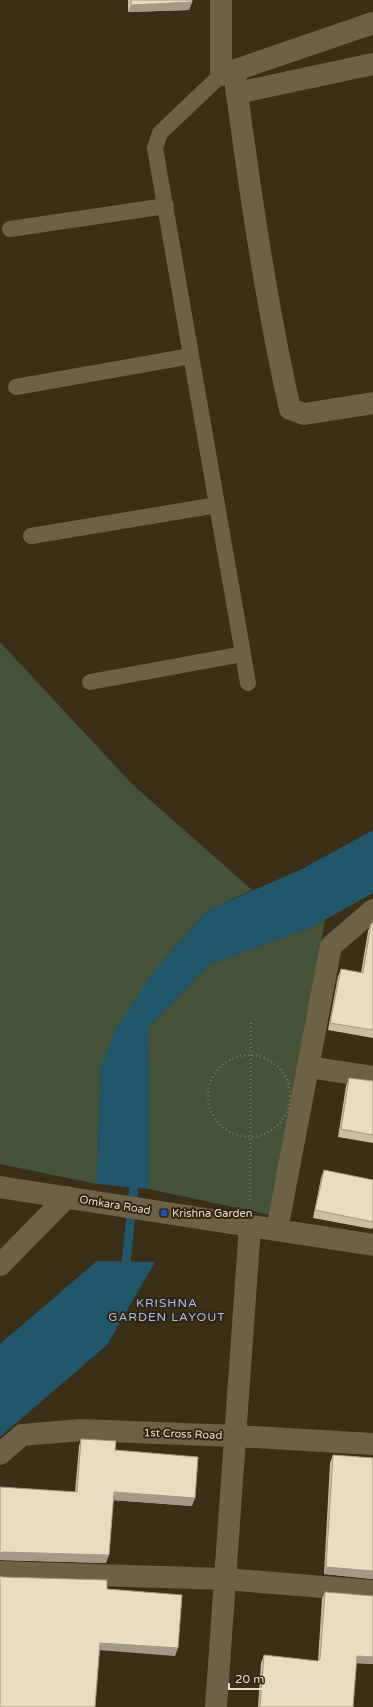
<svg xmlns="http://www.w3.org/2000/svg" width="373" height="1707" font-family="'Varela Round',sans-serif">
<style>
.green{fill:#455438}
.water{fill:#20576a}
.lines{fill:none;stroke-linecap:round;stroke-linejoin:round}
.stream{stroke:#20576a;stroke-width:9}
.path{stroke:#7b705d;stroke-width:2.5;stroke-dasharray:1 3;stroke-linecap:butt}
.lane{stroke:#6e6148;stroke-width:16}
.street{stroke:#6e6148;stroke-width:22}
.secondary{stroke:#6e6148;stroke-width:22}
.wall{fill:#cabca5}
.shaded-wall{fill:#a49986}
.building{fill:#ebdbc0;stroke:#a49986}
.transit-dot{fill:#1a4fb4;stroke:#31250e;stroke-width:1.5}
.labels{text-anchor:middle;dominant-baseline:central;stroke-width:4;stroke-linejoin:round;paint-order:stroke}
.street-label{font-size:11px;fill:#e4dcce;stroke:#31250e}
.poi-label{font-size:11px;fill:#e4dcce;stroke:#31250e;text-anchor:start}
.neighbourhood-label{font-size:12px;letter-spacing:1px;fill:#a6bbff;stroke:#31250e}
</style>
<rect width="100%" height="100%" fill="#3b2f18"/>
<g class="green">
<polygon points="0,642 132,784 252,890 208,910 154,971 101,1066 97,1184 0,1164"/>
<polygon points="325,920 275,1216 149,1189 148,1028 210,964 310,928"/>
</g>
<g class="water">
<polygon points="373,830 373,893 310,928 210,964 148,1028 149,1189 97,1184 101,1066 115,1030 154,971 208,910 302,869"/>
<polygon points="97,1261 155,1262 107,1345 0,1437 0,1344"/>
</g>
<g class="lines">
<polyline class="stream" points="125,1273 135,1176"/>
<g class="path">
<circle cx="249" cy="1096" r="41"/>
<polyline points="250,1200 251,1023"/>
</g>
<g class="lane">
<polyline points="221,75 160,133 155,148 248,683"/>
<polyline points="10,229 166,206"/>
<polyline points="16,387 191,356"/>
<polyline points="31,536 217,505"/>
<polyline points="90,682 243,654"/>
</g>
<g class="street">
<polyline points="221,0 221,75 373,23"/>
<path d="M 234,71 C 249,184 265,298 290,409 L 304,414 L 373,403"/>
<polyline points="237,93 373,64"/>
<polyline points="308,1067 373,1077"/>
<polyline points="277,1230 331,946 373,910"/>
<polyline points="0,1265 67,1197"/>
<polyline points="0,1454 22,1435 81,1430 235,1436 373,1444"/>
<polyline points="0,1572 225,1579 373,1591"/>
<polyline points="216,1707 250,1226"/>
</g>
<polyline class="secondary" points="0,1187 373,1245"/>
</g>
<g class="wall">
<polygon points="128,0 192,0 192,2 189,10 128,12"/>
<polygon points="373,922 373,1038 328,1030 338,976 341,969 361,973 368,931 371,924"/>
<polygon points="349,1078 373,1081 373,1143 338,1137 346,1086"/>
<polygon points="324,1170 373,1180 373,1227 372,1229 313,1218 321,1178"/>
<polygon points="81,1439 115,1450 192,1506 113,1500 106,1563 0,1560 75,1492 79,1446"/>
<polygon points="333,1455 373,1458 373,1579 324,1574 330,1463"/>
<polygon points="325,1592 373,1664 356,1663 353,1707 258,1707 261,1663 264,1655 318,1661 322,1599"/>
</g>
<g class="shaded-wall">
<polygon points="192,2 189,10 128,12 131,5"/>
<polygon points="114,1492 195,1498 192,1506 111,1500"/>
<polygon points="3,1552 109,1555 106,1563 0,1560 0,1553"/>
<polygon points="326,1567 373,1571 373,1579 324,1574"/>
<polygon points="100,1643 178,1648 175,1656 98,1650"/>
<polygon points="357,1656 373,1657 373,1664 354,1663"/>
</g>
<g class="building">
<polygon points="131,0 192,0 192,2 131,5"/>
<polygon points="373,922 373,1030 330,1023 341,969 363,973 371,924"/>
<polygon points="349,1078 373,1081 373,1135 341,1129"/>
<polygon points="324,1170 373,1180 373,1222 315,1210"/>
<polygon points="81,1439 116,1441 115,1450 198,1457 195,1498 114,1492 109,1555 3,1552 0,1553 0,1487 77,1492"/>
<polygon points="333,1455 373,1458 373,1571 326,1567"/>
<polygon points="0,1576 2,1577 107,1580 107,1589 182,1595 178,1648 100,1643 95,1707 0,1707"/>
<polygon points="325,1592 373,1596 373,1657 357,1656 353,1707 260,1707 264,1655 318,1661 320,1659"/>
</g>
<rect class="transit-dot" x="160" y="1209" width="8" height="8" rx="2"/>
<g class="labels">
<g class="street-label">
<text transform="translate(115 1205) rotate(9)">Omkara Road</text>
<text transform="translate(183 1434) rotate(2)">1st Cross Road</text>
</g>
<g class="poi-label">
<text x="172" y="1213">Krishna Garden</text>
</g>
<g class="neighbourhood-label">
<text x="167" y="1303">KRISHNA<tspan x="167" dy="14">GARDEN LAYOUT</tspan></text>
</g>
</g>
<path d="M229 1683v6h89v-6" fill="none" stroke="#e4dcce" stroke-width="2"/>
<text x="235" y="1683" font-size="12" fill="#e4dcce" stroke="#31250e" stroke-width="3" paint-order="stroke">20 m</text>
</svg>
